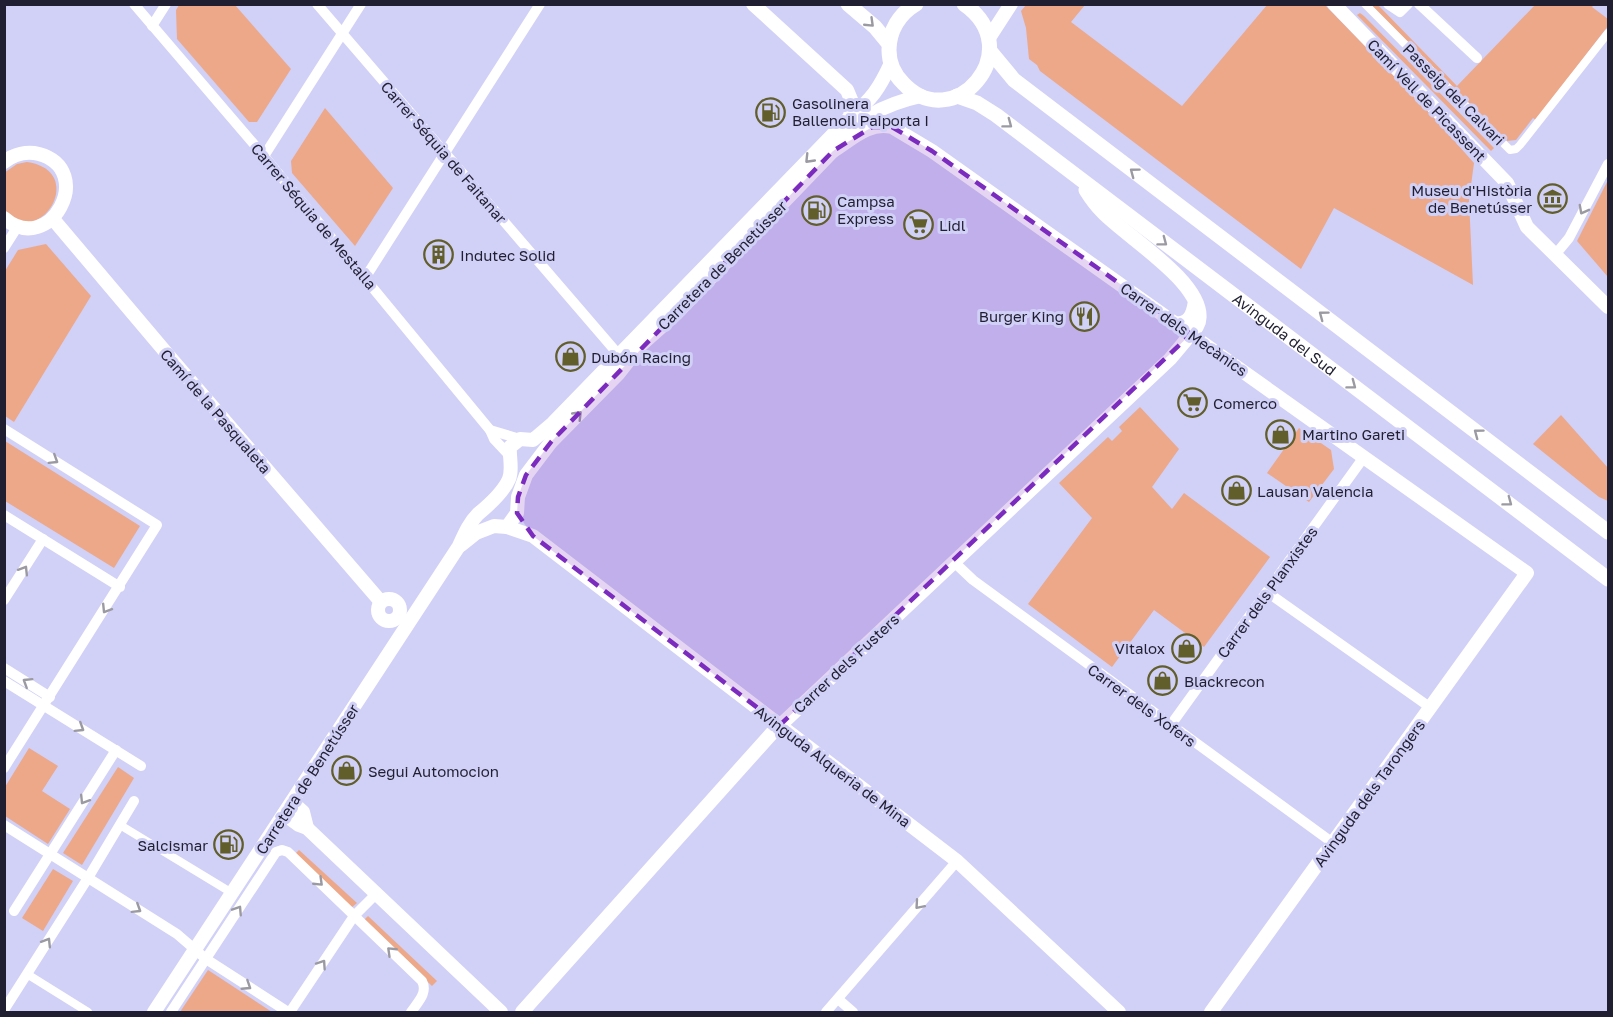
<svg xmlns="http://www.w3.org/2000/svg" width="1613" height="1017" font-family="'Golos Text',sans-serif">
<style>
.green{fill:#eca888}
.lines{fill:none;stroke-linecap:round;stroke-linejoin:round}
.pedestrian{stroke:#fff;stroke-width:8}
.minor{stroke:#fff;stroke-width:10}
.tertiary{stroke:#fff;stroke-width:14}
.secondary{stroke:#fff;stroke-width:15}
.oneway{stroke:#9b9aa2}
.marked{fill:#7b2cbf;fill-opacity:0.2;stroke:#7b2cbf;stroke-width:4.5;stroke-dasharray:12 8;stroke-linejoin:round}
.labels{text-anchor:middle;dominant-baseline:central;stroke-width:6;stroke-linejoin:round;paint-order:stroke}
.street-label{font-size:15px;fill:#201f31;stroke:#d1d0f7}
.poi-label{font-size:15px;fill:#201f31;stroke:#d1d0f7;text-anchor:start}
</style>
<rect width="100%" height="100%" fill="#d1d0f7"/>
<g class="green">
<polygon points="179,5 235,5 291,69 257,122 249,122 177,39 176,10"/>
<polygon points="1026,5 1085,5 1071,22 1182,106 1267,5 1325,5 1426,109 1474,163 1469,200 1473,285 1334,208 1301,269 1040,71 1037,65 1029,59 1026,28 1021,11"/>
<polygon points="1371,5 1378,5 1457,86 1535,5 1594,5 1592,7 1608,19 1608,26 1536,120 1533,118 1516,140 1507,141"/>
<polygon points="1360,13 1364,16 1494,148 1491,151 1357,15"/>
<polygon points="325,108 393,188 355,246 292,173 291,161"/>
<path d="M 27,162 C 89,171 39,252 5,210 L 4,173 L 17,164 Z"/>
<polygon points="1607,182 1608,183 1608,277 1577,241"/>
<polygon points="46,244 91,296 14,422 5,416 5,271 18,250"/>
<polygon points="1140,407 1179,449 1152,487 1172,509 1184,493 1270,557 1204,647 1154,610 1112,667 1028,604 1092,518 1059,483 1108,437 1112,441 1122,431 1119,427"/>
<polygon points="1561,415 1608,468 1608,501 1599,497 1533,444"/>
<polygon points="1299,428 1331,450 1334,469 1309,502 1267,473"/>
<polygon points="5,441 140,526 114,568 5,501"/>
<polygon points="29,748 58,766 42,791 70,809 48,844 5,816 5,787"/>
<polygon points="118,767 134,778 82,865 63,853"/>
<polygon points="299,850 357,903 351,908 295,854"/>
<polygon points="53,869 73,881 43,931 22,918"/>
<polygon points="368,916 437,981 432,986 365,922 365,919"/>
<polygon points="208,970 272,1012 180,1012"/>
</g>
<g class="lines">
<g class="pedestrian">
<polyline points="1365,4 1510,150 1516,149 1520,145 1608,33"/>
<polyline points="120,825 232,893"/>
<polyline points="27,974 88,1012"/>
</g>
<g class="minor">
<polyline points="134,4 264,156 490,430 494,439 509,455"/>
<polyline points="317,4 618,354"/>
<polyline points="1388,4 1400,12 1408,4"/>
<polyline points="1419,4 1477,58"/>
<polyline points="152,26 166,4"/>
<polyline points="264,156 361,4"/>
<polyline points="4,248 18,226"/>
<polyline points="1555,255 1569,238 1608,164"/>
<polyline points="365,278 540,4"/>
<polyline points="4,429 157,525 4,768"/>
<polyline points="490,430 520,439"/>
<polyline points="4,515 120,587"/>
<polyline points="954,562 973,580 1333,843"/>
<polyline points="1267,592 1431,708"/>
<polyline points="4,600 43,539"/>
<polyline points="4,668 50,697"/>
<polyline points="4,681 141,766"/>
<polyline points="1170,726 1364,457"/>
<polyline points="4,825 177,934 206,959 288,1012"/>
<polyline points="14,911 116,750"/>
<polyline points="838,999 853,1012"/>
<polyline points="4,1010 88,878 134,801"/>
<path d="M 171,1012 L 276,852 L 282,850 L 288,852 L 422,981 C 428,993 418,1002 411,1012"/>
<polyline points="290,1012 354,916 376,894"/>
<polyline points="826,1012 957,861"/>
</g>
<g class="tertiary">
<polyline points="753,4 847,90 852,102 850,117"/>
<polyline points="1334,4 1507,183 1527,227 1608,307"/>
<polyline points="989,38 1011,4"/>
<path d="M 833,151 C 851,140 869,121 892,127 L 932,151 L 1527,573 L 1211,1012"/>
<path d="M 4,162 C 14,154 27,151 39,154 C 97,170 50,258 4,218"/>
<polyline points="53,219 168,355 381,602"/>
<polyline points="507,527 533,536 957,861 1119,1012"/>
<path d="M 461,545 L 476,533 L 494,526 L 507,527 L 517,513 L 518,497 L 526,475 L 551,442 L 619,373 L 641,345 L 677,313 L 833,151 C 854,119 885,104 921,96"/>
<circle cx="389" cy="610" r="11"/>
<polyline points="292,802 303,812 307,828"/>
<polyline points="284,814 299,825 307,828 501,1012"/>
<path d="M 154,1012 L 459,546 C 464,535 469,523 478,514 C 489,505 503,493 509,479 C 513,469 509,458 510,447 L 520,439 L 533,440 L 553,423 L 850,117 C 872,99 879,89 891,63"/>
<polyline points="522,1012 772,733 1170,359 1191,334"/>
</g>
<g class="secondary">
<polyline points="848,4 875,27 889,44"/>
<path d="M 916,4 C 899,14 889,31 889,50 C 889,62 894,74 903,83 C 953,137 1030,50 964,4"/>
<polyline points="990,51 1014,80 1608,532"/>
<path id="s1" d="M 957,96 L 977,103 L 996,115 L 1608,579"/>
<path d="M 1086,190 C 1091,198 1097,206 1103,212 C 1127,237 1202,282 1199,318 C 1199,324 1195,329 1191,334"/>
<path d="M 1177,324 C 1189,323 1193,316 1195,304"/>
</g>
</g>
<defs><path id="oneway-chevron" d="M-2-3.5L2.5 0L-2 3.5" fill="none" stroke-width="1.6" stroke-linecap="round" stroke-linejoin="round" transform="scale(1.5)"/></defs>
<g class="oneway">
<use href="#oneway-chevron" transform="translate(870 23) rotate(44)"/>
<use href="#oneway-chevron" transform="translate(1008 124) rotate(37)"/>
<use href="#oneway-chevron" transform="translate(809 159) rotate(134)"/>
<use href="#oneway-chevron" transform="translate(1134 172) rotate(-143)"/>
<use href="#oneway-chevron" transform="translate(1583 210) rotate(118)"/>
<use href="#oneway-chevron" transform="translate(1163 242) rotate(37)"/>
<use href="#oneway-chevron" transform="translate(1323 315) rotate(-143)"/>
<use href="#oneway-chevron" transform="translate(1352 385) rotate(37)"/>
<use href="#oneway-chevron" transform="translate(578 415) rotate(-46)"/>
<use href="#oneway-chevron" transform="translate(1478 433) rotate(-143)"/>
<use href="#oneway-chevron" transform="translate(54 460) rotate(32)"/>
<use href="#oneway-chevron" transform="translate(1508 502) rotate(37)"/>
<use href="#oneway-chevron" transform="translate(24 570) rotate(-58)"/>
<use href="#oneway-chevron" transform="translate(106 609) rotate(122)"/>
<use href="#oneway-chevron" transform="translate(27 682) rotate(-148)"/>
<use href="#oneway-chevron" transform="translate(80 728) rotate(32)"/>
<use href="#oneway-chevron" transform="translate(84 800) rotate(122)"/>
<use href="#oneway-chevron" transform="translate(319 882) rotate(44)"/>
<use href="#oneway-chevron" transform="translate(919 905) rotate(131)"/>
<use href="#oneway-chevron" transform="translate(137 909) rotate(32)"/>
<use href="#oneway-chevron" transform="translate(238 910) rotate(-57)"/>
<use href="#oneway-chevron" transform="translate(47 942) rotate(-58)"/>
<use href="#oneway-chevron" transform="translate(391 951) rotate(-136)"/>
<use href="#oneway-chevron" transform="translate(322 964) rotate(-56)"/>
<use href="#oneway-chevron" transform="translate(247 986) rotate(33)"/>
</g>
<path class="marked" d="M 872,127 L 892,127 L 932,151 L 1191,334 L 780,725 L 533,536 L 517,513 L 518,497 L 526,475 L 551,442 L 833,151 Z"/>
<defs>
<symbol id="fuel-ring" viewBox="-11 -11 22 22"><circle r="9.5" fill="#d1d0f7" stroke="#615e2b" stroke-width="1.5"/><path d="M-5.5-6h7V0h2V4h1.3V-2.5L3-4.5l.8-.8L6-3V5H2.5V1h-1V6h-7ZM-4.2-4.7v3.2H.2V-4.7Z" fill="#615e2b"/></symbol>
<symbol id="museum-ring" viewBox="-11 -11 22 22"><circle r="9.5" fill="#d1d0f7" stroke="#615e2b" stroke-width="1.5"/><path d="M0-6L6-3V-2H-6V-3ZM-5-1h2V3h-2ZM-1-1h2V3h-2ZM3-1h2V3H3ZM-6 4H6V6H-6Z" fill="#615e2b"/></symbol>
<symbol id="supermarket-ring" viewBox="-11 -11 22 22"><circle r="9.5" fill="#d1d0f7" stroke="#615e2b" stroke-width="1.5"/><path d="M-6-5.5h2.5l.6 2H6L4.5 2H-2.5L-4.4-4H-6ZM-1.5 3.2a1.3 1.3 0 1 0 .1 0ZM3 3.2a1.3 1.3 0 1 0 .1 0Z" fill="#615e2b"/></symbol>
<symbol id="building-ring" viewBox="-11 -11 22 22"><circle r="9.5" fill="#d1d0f7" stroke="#615e2b" stroke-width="1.5"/><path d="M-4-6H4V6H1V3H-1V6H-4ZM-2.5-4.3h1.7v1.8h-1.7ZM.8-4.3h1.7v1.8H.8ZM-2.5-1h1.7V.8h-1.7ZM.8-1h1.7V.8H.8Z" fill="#615e2b"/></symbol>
<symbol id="restaurant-ring" viewBox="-11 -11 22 22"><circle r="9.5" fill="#d1d0f7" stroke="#615e2b" stroke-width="1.5"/><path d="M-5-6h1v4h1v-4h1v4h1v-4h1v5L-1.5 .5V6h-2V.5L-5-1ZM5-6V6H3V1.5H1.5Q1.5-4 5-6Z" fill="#615e2b"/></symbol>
<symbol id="shop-ring" viewBox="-11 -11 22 22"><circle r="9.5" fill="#d1d0f7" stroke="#615e2b" stroke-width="1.5"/><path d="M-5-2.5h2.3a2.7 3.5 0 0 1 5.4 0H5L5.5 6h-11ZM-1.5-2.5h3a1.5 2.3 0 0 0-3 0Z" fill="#615e2b"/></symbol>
</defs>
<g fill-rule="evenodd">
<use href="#fuel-ring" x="754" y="96" width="33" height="33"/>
<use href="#museum-ring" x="1536" y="182" width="33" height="33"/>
<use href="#fuel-ring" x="800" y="194" width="33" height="33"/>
<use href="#supermarket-ring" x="902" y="208" width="33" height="33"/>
<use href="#building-ring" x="422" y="238" width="33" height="33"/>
<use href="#restaurant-ring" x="1068" y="300" width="33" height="33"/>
<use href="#shop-ring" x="554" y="340" width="33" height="33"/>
<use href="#supermarket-ring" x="1176" y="386" width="33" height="33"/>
<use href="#shop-ring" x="1264" y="418" width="33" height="33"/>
<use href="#shop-ring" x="1220" y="474" width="33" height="33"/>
<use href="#shop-ring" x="1170" y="632" width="33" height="33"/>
<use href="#shop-ring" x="1146" y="664" width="33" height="33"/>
<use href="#shop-ring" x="330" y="754" width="33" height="33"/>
<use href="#fuel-ring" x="212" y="828" width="33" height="33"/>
</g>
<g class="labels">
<g class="street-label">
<text transform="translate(1454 94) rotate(45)">Passeig del Calvari</text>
<text transform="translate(1427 100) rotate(46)">Camí Vell de Picassent</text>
<text transform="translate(444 152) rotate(49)">Carrer Séquia de Faitanar</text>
<text transform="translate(314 216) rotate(50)">Carrer Séquia de Mestalla</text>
<text transform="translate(722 265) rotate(-45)">Carretera de Benetússer</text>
<text transform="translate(1184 329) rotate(35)">Carrer dels Mecànics</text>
<text stroke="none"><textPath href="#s1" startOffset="406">Avinguda del Sud</textPath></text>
<text transform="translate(216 411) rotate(49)">Camí de la Pasqualeta</text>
<text transform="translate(1267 592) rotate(-54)">Carrer dels Planxistes</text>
<text transform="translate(846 663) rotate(-43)">Carrer dels Fusters</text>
<text transform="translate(1142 705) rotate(36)">Carrer dels Xofers</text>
<text transform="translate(833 766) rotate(37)">Avinguda Alqueria de Mina</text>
<text transform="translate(307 779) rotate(-57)">Carretera de Benetússer</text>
<text transform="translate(1369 793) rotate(-54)">Avinguda dels Tarongers</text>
</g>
<g class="poi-label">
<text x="792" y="103">Gasolinera<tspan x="792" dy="17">Ballenoil Paiporta I</tspan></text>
<text x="1532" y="190" text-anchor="end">Museu d'Història<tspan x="1532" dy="17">de Benetússer</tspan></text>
<text x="837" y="201">Campsa<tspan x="837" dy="17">Express</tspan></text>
<text x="939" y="225">Lidl</text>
<text x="460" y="255">Indutec Solid</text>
<text x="1064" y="316" text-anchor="end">Burger King</text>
<text x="591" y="357">Dubón Racing</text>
<text x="1213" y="403">Comerco</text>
<text x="1302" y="434">Martino Gareti</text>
<text x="1257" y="491">Lausan Valencia</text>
<text x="1165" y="648" text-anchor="end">Vitalox</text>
<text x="1184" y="681">Blackrecon</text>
<text x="368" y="771">Segui Automocion</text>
<text x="208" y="845" text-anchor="end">Salcismar</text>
</g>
</g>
<rect width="1613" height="1017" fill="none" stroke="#201f31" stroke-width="12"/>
</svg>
